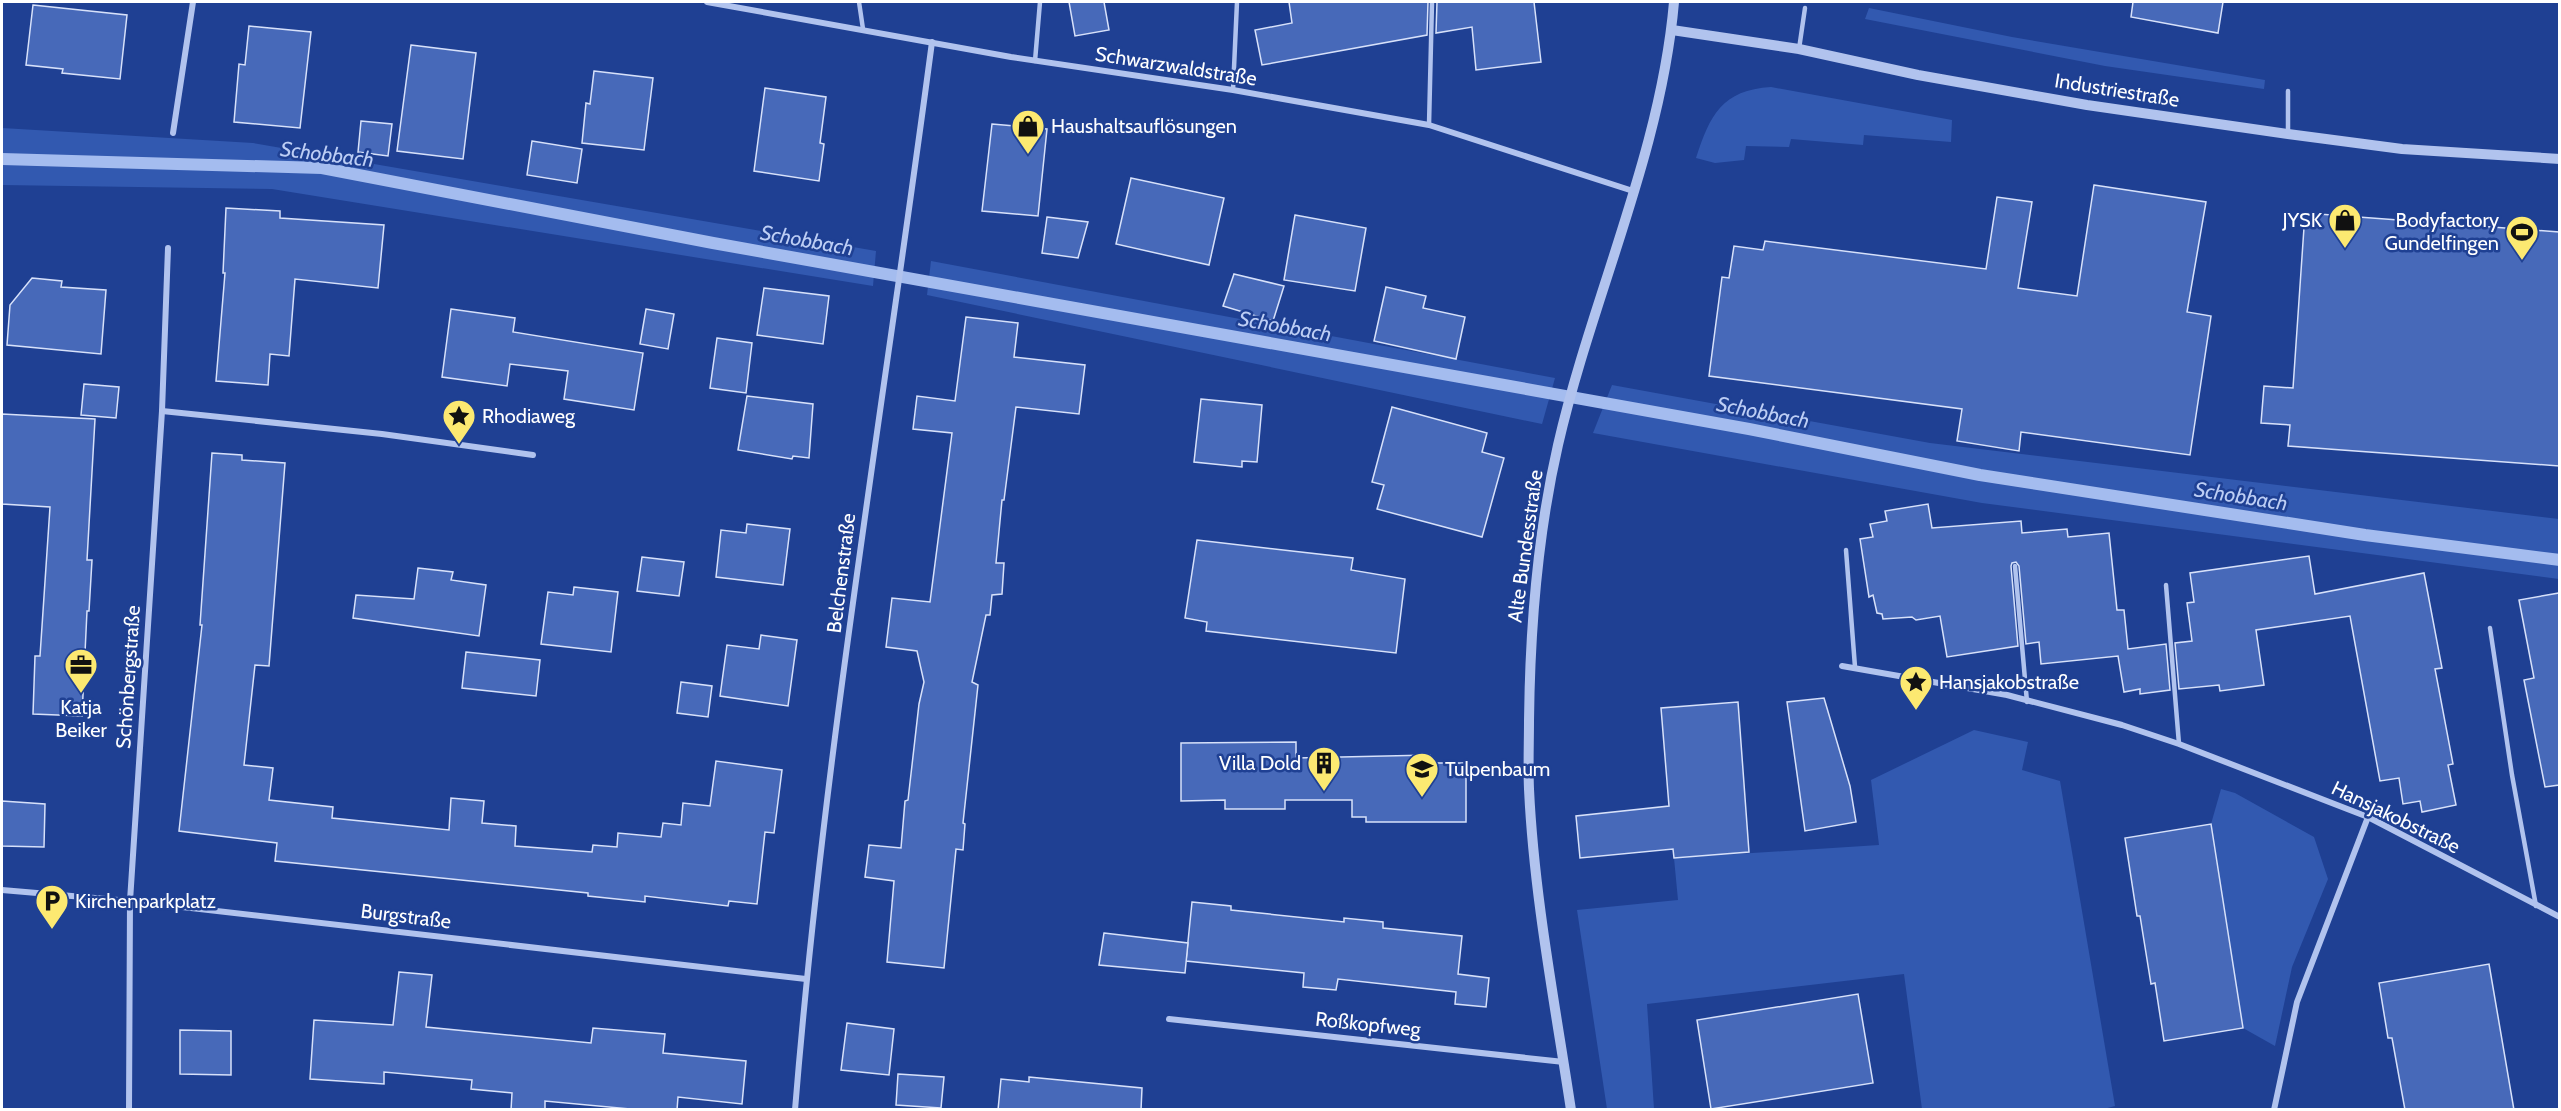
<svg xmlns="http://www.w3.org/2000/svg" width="2561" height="1111" font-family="Cabin,sans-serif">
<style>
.green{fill:#3259b0}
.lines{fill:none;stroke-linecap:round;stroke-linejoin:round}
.stream{stroke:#a4bcef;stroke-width:12}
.building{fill:#4769b9;stroke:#d7e1fa;stroke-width:1.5}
.service{stroke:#b1c3ee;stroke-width:4.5}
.minor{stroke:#b1c3ee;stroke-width:6}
.tertiary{stroke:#b1c3ee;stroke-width:10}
.labels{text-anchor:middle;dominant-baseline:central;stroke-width:5;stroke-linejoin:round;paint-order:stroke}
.street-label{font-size:20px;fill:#fff;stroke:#1f4093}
.poi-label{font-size:20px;fill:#fff;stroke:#1f4093;text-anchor:start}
.water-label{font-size:21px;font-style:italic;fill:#bdcef5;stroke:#1f4093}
</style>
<rect width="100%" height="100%" fill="#1f4093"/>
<g class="green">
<polygon points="1869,8 2012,37 2265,80 2264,89 2105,66 1865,19"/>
<path d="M 1771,87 L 1952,120 L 1951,142 L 1864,135 L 1863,145 L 1791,139 L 1789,147 L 1746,146 L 1744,160 L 1715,163 L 1696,158 C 1710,115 1722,90 1771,87 Z"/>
<polygon points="2,128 253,143 876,251 873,286 272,189 2,185"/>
<polygon points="931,261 1555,378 1542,424 927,295"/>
<polygon points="1612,385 1930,443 2559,519 2559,579 1982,503 1593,433"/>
<polygon points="1974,730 2028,742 2022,770 2060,781 2115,1106 2100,1110 1922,1109 1904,974 1647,1004 1654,1109 1607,1109 1577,910 1678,900 1674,858 1879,845 1871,780"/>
<polygon points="2221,789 2235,793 2314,837 2328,879 2292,967 2275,1046 2243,1028 2211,824"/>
</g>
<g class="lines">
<polyline class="stream" points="2,159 322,168 713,243 1749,429 1980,475 2365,535 2560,560"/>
</g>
<g class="building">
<polygon points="1069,2 1104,2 1109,30 1075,36"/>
<polygon points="1289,2 1428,2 1427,35 1262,65 1255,30 1292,23"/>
<polygon points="1437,2 1534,2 1541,62 1476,70 1472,27 1436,33"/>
<polygon points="2133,2 2223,2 2218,33 2131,17"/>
<polygon points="33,5 127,15 120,79 62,73 63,69 26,65"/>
<polygon points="249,26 311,32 300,128 234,122 239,64 245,65"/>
<polygon points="411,45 476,53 463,159 397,151"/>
<polygon points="594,71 653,78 644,150 582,143 586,103 590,104"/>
<polygon points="765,88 826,97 820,143 824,144 819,181 754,171"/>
<polygon points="361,121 392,124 388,156 358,152"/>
<polygon points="992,124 1047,129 1038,216 982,211"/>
<polygon points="532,141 582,149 577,183 527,175"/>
<polygon points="1131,178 1224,198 1209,265 1116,244"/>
<polygon points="2094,185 2206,202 2187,312 2211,316 2190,455 2021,432 2019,451 1957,441 1962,409 1709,376 1722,277 1729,278 1734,246 1763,250 1765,241 1986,269 1997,197 2032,202 2018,288 2077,296"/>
<polygon points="226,208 280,211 280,218 384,225 378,288 295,279 289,356 270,354 268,385 216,381 225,273 223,273"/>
<polygon points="2305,213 2559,232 2559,466 2288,446 2290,425 2261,423 2264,386 2293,388"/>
<polygon points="1295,215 1366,228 1355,291 1284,280"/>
<polygon points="1047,217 1088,222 1078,258 1042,253"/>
<polygon points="1234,274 1284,286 1273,321 1223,306"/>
<polygon points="32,278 62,281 61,287 106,290 101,354 7,345 10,305"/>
<polygon points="1386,287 1426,296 1423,308 1465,317 1456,359 1374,341"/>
<polygon points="764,288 829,296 823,344 757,335"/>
<polygon points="451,309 515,318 513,332 643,353 634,410 564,399 568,371 510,364 507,386 442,377"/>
<polygon points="646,309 674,314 668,349 640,344"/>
<polygon points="966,317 1018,323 1014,357 1085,365 1079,414 1016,407 1004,500 1002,500 996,563 1004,563 1002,594 992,595 990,615 986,615 972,682 978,685 963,823 965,824 963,850 956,849 944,968 887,962 894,881 865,877 869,845 901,848 905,801 908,800 919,704 924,682 917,651 886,647 892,598 930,602 952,433 913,429 917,396 955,401"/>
<polygon points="717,338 752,343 746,393 710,388"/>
<polygon points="84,384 119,387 116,418 81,415"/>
<polygon points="747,396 813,404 809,458 793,456 792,459 738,450"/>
<polygon points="1201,399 1262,405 1257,462 1242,461 1242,467 1194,462"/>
<polygon points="1392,407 1487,433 1482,452 1504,458 1482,537 1377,509 1384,485 1372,482"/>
<polygon points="2,414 95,419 87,560 92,560 89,611 87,611 82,716 33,714 35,656 40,656 50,507 2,504"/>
<polygon points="212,453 242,455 242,460 285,463 269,666 255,665 244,765 273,768 269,800 333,807 332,818 449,830 451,798 484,801 482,823 516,826 515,846 592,852 593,845 617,847 618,833 661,837 663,823 681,825 683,803 710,806 716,761 782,770 774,833 765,832 757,904 729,901 728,906 645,896 645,902 588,896 588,893 275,861 277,843 179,831 202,625 200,625"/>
<polygon points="1928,504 1932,528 2021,521 2022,533 2067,529 2068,537 2109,533 2117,610 2124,610 2128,649 2166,644 2170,690 2140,694 2140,689 2124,692 2118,656 2041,664 2039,642 2026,644 2019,566 2016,562 2012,563 2011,566 2018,646 1947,657 1940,616 1916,620 1912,617 1883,619 1882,614 1877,613 1873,595 1869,597 1860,539 1873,537 1870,524 1887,521 1885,511"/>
<polygon points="747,524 790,529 783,585 716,577 721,530 746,533"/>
<polygon points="1197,540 1353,558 1351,570 1405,579 1396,653 1206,631 1207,622 1185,618"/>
<polygon points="2309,556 2315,594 2424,573 2442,668 2435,669 2453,764 2448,765 2456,805 2422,812 2420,801 2403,804 2399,778 2380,781 2350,616 2256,630 2264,685 2220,691 2219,685 2179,689 2175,643 2192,641 2187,603 2194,602 2190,573"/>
<polygon points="642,557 684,562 679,596 637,591"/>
<polygon points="418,568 453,572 451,580 486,585 479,636 353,618 356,595 414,599"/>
<polygon points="574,587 618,592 611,652 541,644 548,592 573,595"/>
<polygon points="2559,593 2559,785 2545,787 2524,680 2534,678 2519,600"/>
<polygon points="761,635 797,640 788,706 720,696 727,645 759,649"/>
<polygon points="466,652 540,660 536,696 462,688"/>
<polygon points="681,682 712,686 708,717 677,713"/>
<polygon points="1824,698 1850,786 1856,822 1805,831 1787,702"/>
<polygon points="1738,702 1749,852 1674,858 1673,849 1580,858 1576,816 1669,806 1661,708"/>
<polygon points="1296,742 1296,758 1430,755 1430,763 1466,763 1466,822 1366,822 1366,817 1352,817 1352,800 1285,800 1285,809 1225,809 1225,800 1181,801 1181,743"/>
<polygon points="2,801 45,804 44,847 2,846"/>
<polygon points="2211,824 2243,1028 2164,1041 2155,983 2151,984 2140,916 2137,916 2125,838"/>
<polygon points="1192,902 1231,906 1231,910 1344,922 1344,918 1383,922 1383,928 1462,936 1458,974 1489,978 1486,1007 1455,1004 1456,992 1338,979 1336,990 1303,987 1304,973 1186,961"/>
<polygon points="1104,933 1188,943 1185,973 1099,965"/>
<polygon points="2489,964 2514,1110 2405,1110 2392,1038 2388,1038 2379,983"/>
<polygon points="399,972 432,975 426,1027 591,1043 593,1028 665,1034 663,1053 746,1061 742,1104 678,1097 677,1110 641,1110 545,1101 545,1110 511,1110 512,1093 471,1089 472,1080 384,1072 384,1084 310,1079 314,1020 393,1025"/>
<polygon points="1858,994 1873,1083 1711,1109 1697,1020"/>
<polygon points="847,1023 894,1029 889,1075 841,1070"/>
<polygon points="180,1030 231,1031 231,1075 180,1074"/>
<polygon points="898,1074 944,1077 941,1108 896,1105"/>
<polygon points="1029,1077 1142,1088 1141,1110 998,1110 1001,1079 1029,1082"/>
</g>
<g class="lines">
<g class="service">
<polyline points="859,2 863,29"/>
<polyline points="1799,49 1805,8"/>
<polyline points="1035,61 1040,2"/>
<polyline points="1233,90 1237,2"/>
<polyline points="1429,125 1432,2"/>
<polyline points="2288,134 2288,91"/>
<polyline points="1846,550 1855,667"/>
<polyline points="2015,566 2027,702"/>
<polyline points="2166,585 2179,744"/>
<polyline points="2490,628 2512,775 2536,906"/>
</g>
<g class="minor">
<polyline points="707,2 1011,57 1233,90 1429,125 1633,191"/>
<polyline points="173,133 193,2"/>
<polyline points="162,411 382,434 533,455"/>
<polyline points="1842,666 2007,695 2122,725 2179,744 2368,817 2560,917"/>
<polyline points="2,890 130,901 806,979"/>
<polyline points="1169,1019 1564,1062"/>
<polyline points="129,1110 130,901 162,411 168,248"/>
<path d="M 795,1110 C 824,752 885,397 932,42"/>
<polyline points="2274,1110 2297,1002 2368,817"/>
</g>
<g class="tertiary">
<polyline points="1672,30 1799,49 1918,75 2087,105 2288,134 2402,149 2560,159"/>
<path d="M 1571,1110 C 1555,1004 1534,896 1529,789 C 1528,766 1529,743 1529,721 C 1530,628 1537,536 1558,445 C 1592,297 1661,153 1674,2"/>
</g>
</g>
<defs>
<symbol id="shop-pin" viewBox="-11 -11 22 30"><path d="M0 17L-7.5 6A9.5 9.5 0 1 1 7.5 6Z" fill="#fce971" stroke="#1f4093"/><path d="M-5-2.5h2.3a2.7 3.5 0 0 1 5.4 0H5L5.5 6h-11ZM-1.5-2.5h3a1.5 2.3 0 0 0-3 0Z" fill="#111"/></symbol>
<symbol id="stadium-pin" viewBox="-11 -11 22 30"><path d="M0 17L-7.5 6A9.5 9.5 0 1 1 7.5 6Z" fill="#fce971" stroke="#1f4093"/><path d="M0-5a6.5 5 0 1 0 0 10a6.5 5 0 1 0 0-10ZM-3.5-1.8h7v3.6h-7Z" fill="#111"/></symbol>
<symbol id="sight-pin" viewBox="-11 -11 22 30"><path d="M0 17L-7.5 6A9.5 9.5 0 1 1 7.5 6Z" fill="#fce971" stroke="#1f4093"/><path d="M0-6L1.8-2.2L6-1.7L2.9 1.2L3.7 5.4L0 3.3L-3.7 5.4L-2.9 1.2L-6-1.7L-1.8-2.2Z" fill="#111"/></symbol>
<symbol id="office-pin" viewBox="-11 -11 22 30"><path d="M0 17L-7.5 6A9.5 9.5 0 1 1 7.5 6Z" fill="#fce971" stroke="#1f4093"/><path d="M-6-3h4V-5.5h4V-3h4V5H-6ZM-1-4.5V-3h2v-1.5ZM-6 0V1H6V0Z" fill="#111"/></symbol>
<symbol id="building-pin" viewBox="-11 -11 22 30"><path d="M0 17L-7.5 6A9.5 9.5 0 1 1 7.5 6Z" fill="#fce971" stroke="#1f4093"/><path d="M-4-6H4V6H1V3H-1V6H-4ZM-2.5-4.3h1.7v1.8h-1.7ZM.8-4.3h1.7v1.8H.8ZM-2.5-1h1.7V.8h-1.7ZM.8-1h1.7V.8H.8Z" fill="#111"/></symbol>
<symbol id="school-pin" viewBox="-11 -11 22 30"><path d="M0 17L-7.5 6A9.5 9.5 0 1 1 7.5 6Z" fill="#fce971" stroke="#1f4093"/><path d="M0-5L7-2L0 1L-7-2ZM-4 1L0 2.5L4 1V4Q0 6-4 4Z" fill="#111"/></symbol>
<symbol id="parking-pin" viewBox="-11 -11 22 30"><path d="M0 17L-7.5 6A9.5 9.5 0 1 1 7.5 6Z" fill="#fce971" stroke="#1f4093"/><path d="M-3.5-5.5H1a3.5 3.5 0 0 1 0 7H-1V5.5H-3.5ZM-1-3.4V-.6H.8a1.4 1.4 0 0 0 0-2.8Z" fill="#111"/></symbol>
</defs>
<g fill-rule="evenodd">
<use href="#shop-pin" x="1009" y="107" width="38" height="52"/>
<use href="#shop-pin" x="2326" y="201" width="38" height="52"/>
<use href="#stadium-pin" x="2503" y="213" width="38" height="52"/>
<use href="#sight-pin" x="440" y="397" width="38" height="52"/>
<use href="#office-pin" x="62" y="646" width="38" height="52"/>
<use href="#sight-pin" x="1897" y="663" width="38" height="52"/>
<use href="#building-pin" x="1305" y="744" width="38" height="52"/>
<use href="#school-pin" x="1403" y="750" width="38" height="52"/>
<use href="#parking-pin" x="33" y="882" width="38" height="52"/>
</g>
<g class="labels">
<g class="street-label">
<text transform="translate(1176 66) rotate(9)">Schwarzwaldstraße</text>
<text transform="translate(2117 90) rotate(9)">Industriestraße</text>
<text transform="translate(1525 546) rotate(-82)">Alte Bundesstraße</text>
<text transform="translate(841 573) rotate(-83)">Belchenstraße</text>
<text transform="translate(128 677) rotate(-86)">Schönbergstraße</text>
<text transform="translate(2396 817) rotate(26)">Hansjakobstraße</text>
<text transform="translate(406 916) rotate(7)">Burgstraße</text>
<text transform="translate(1368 1024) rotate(6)">Roßkopfweg</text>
</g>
<g class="poi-label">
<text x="1051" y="126">Haushaltsauflösungen</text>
<text x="2322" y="220" text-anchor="end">JYSK</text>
<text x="2499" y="220" text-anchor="end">Bodyfactory<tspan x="2499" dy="23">Gundelfingen</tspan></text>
<text x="482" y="416">Rhodiaweg</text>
<text x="1939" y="682">Hansjakobstraße</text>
<text x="81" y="707" text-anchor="middle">Katja<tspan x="81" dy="23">Beiker</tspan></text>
<text x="1301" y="763" text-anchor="end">Villa Dold</text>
<text x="1445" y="769">Tulpenbaum</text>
<text x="75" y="901">Kirchenparkplatz</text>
</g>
<g class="water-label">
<text transform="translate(327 154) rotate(7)">Schobbach</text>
<text transform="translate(807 240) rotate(10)">Schobbach</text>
<text transform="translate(1285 326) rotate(10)">Schobbach</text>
<text transform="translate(1763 412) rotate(11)">Schobbach</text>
<text transform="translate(2241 496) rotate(9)">Schobbach</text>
</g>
</g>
<rect width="2561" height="1111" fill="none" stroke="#ffffff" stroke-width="6"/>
</svg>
